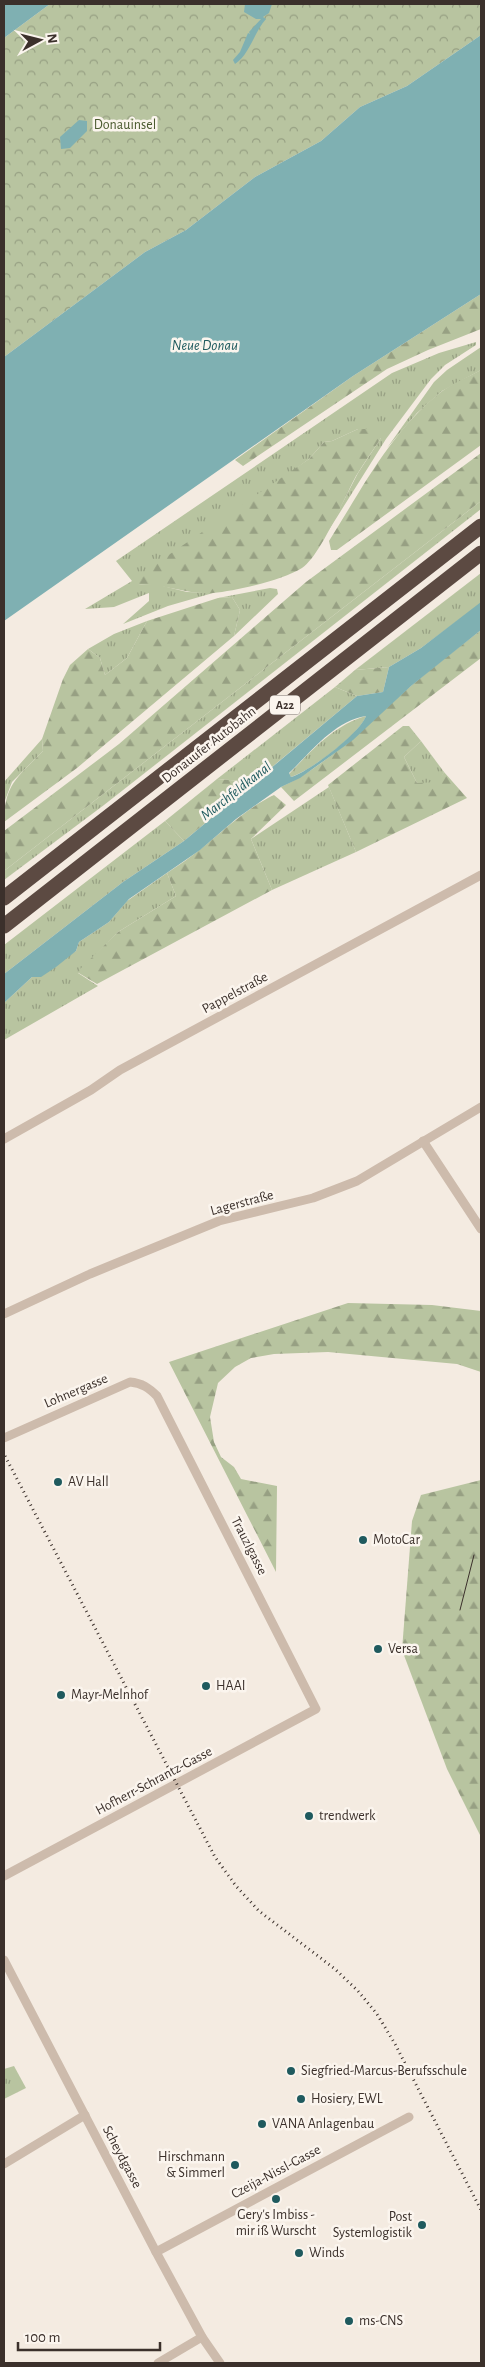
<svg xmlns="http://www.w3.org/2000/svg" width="485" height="2367" font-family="'Alegreya Sans',sans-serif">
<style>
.grass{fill:url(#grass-tufts)}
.forest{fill:url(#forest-firs)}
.park{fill:url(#park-crowns)}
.water{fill:#7fb0b2;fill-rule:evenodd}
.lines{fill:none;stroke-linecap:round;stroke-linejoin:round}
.street{stroke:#cdbbac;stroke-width:9}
.highway{stroke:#5c4a42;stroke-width:15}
.tram{stroke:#3b302b;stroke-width:1}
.rail{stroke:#3b302b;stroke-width:3;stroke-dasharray:1 4;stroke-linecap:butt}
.poi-dot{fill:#1f5a5e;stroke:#fbf5ee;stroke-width:2}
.labels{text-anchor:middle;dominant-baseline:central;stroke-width:5;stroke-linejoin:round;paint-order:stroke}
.shield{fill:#fbf5ee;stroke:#756b66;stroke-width:1}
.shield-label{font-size:12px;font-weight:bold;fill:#3b302b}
.park-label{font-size:14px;fill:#4a5a2e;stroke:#fbf5ee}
.street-label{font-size:14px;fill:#3b302b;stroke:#fbf5ee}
.poi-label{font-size:14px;fill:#3b302b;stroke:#fbf5ee;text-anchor:start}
.water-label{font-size:15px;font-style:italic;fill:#1f5a5e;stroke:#fbf5ee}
</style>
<defs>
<pattern id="grass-tufts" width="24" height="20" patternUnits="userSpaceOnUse" patternTransform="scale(1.25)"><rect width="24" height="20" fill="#b8c4a0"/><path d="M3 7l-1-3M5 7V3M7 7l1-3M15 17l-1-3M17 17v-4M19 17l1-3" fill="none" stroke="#97a083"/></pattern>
<pattern id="forest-firs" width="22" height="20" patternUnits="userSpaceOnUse" patternTransform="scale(1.25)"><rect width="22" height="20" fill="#b8c4a0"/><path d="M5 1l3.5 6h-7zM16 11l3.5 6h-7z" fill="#97a083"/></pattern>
<pattern id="park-crowns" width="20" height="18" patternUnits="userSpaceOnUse" patternTransform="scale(1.25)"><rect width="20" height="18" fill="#b8c4a0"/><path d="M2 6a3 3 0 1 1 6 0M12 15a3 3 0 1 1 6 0" fill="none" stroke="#97a083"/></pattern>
</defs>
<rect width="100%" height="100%" fill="#f4ebe1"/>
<g class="grass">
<polygon points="476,342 476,345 445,365 431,379 386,439 327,533 358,473 381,438 358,429 332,441 324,442 309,459 138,585 155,584 187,592 213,593 168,606 123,624 149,601 149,593 114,607 85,609 132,581 116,561 392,373 439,353"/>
<polygon points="481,347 481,370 442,391 417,413 387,448 434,382 447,370"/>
<polygon points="481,501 481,509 104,805 4,880 4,871"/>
<polygon points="481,573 480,604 421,648 389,667 355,670"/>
<polygon points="270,588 277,589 278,594 234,636 240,610 232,597 218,598"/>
<polygon points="147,621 127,658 105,675 100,658 88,649 114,634"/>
<polygon points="335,687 357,696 254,782 217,779"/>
<path d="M 366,716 C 360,734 310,771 291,777 L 289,774 C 312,750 334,725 366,716 Z"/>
<polygon points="42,739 43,751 12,782 4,803 4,782"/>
<polygon points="421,741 444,772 439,783 417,783 404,757"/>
<polygon points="329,787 356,852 272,890 251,839"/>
<polygon points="165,821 184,841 123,882 4,974 4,945"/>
<polygon points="167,873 176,896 118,932 78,973 98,986 4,1040 4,1003 32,977 76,951 79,942 109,922 127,901"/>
<polygon points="14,2066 26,2088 4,2099 4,2069"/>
</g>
<g class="forest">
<polygon points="481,294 481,329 428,350 387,369 243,466 235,460 353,376"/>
<path d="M 481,370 L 481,445 L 337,550 L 331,550 L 329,541 C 362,489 391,431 441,392 C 453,383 468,377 481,370 Z"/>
<path d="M 358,429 L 370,429 L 381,432 L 381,438 C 373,450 364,463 356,476 C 344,498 321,555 302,568 C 283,580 236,591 213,593 C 187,595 164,583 138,585 L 132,580 L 309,459 L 324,442 L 332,441 Z"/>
<polygon points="481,453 481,501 4,871 4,831 119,744 306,582"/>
<path d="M 232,597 L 240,610 L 234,636 L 77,768 L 4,822 C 4,784 19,776 43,751 L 42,739 L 63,679 L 70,665 L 88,649 L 100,658 L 105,675 L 127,658 L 147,621 L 218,598 Z"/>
<path d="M 481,630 L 481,658 L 294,801 L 281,787 C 332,763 369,721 412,685 C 434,666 458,648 481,630 Z"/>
<polygon points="389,667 383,692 357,696 335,687 355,670"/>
<polygon points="403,726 409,726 421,741 404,757 417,783 438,782 444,772 467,798 356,852 328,785"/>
<polygon points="217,779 254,782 184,841 165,821"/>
<path d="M 274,795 L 286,805 L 251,839 L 272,890 L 97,984 L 77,972 L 118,932 L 176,896 L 167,873 C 179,865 191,857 202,848 C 225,829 247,808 274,795 Z"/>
<polygon points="348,1303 432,1305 481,1311 481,1372 457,1364 328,1352 274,1354 251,1358 235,1367 218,1383 210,1417 214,1442 221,1457 234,1467 241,1479 277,1486 276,1572 169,1362"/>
<polygon points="481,1480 481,1837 447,1769 402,1650 412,1521 421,1495"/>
</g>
<polygon class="park" points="50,4 481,4 481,35 407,86 360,107 321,141 255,177 186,230 145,252 4,357 4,38"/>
<g class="water">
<polygon points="4,4 50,4 4,38"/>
<path d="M 245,4 L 272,4 L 269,13 L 263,17 L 266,19 C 254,32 250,54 235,64 L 233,60 L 240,52 L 248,33 L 250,34 L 249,32 L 261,19 L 256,19 L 244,12 Z"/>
<polygon points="481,35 481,294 353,376 4,621 4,357 145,252 186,230 255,177 321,141 360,107 407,86"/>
<polygon points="79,120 87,121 87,131 70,148 61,149 60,137"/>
<path d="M 481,602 L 481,630 L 411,686 L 353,740 L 300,778 L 281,787 L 236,819 L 200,850 L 129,899 L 109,922 L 79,942 L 76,951 L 56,967 L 41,977 L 32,977 L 4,1003 L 4,974 L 123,882 L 184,841 L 357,696 L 383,692 L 389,667 L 421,648 ZM 366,716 C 360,733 309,772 291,777 L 289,773 C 311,752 334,721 366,716 Z"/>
</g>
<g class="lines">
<g class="street">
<polyline points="4,1139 91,1090 120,1070 481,875"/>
<polyline points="423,1141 481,1229"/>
<polyline points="4,1314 90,1274 219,1221 313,1198 357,1181 481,1107"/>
<path d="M 4,1438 L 130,1382 C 142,1383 149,1388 157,1396 L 316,1709 L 4,1876"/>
<polyline points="4,1960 156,2252 202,2337 220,2363"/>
<polyline points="4,2164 85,2115"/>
<polyline points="156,2252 409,2117"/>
<polyline points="158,2363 202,2337"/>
</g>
<g class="highway">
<polyline points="4,898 481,526"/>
<polyline points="4,926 481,553"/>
</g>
<polyline class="tram" points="460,1610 474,1555"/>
<polyline class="rail" points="5,1456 215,1857 236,1886 259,1911 335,1969 358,1991 377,2014 395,2044 481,2210"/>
</g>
<g class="poi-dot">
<circle cx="58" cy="1482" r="5"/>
<circle cx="363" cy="1540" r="5"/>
<circle cx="378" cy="1649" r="5"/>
<circle cx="206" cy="1686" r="5"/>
<circle cx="61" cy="1695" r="5"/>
<circle cx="309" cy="1816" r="5"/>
<circle cx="291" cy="2071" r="5"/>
<circle cx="301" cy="2099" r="5"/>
<circle cx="262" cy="2124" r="5"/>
<circle cx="235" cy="2165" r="5"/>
<circle cx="276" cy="2199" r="5"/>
<circle cx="422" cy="2225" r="5"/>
<circle cx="299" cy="2253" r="5"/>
<circle cx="349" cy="2321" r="5"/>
</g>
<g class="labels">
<rect class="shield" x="270" y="695.5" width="30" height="19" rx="4"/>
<g class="shield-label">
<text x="285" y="705">A22</text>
</g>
<g class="park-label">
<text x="125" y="125">Donauinsel</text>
</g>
<g class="street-label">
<text transform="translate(209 745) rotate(-38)">Donauufer Autobahn</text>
<text transform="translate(235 993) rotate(-28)">Pappelstraße</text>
<text transform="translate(242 1203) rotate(-15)">Lagerstraße</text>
<text transform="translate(76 1391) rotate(-23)">Lohnergasse</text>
<text transform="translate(249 1546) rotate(63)">Trauzlgasse</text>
<text transform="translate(154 1781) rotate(-28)">Hofherr-Schrantz-Gasse</text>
<text transform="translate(122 2157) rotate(62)">Scheydgasse</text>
<text transform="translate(276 2172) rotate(-28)">Czeija-Nissl-Gasse</text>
</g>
<g class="poi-label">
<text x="68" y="1482">AV Hall</text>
<text x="373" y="1540">MotoCar</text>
<text x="388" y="1649">Versa</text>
<text x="216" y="1686">HAAI</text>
<text x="71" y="1695">Mayr-Melnhof</text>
<text x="319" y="1816">trendwerk</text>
<text x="301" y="2071">Siegfried-Marcus-Berufsschule</text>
<text x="311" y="2099">Hosiery, EWL</text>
<text x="272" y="2124">VANA Anlagenbau</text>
<text x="225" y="2157" text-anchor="end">Hirschmann<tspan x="225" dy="16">&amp; Simmerl</tspan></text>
<text x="276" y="2215" text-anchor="middle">Gery's Imbiss -<tspan x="276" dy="16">mir iß Wurscht</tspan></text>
<text x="412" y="2217" text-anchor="end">Post<tspan x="412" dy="16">Systemlogistik</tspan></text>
<text x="309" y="2253">Winds</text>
<text x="359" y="2321">ms-CNS</text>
</g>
<g class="water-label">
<text x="205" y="345">Neue Donau</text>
<text transform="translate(236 791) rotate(-38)">Marchfeldkanal</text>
</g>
</g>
<rect width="485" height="2367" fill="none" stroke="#3b302b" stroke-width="10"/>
<g transform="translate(40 40) rotate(83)" stroke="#fbf5ee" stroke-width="4" paint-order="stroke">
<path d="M0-4L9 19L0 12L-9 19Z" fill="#3b302b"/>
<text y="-8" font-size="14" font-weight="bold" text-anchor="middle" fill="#3b302b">N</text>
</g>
<path d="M18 2342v8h142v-8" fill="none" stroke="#3b302b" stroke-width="2.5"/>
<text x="25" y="2342" font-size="15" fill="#3b302b" stroke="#fbf5ee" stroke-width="4" paint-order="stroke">100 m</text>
</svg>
